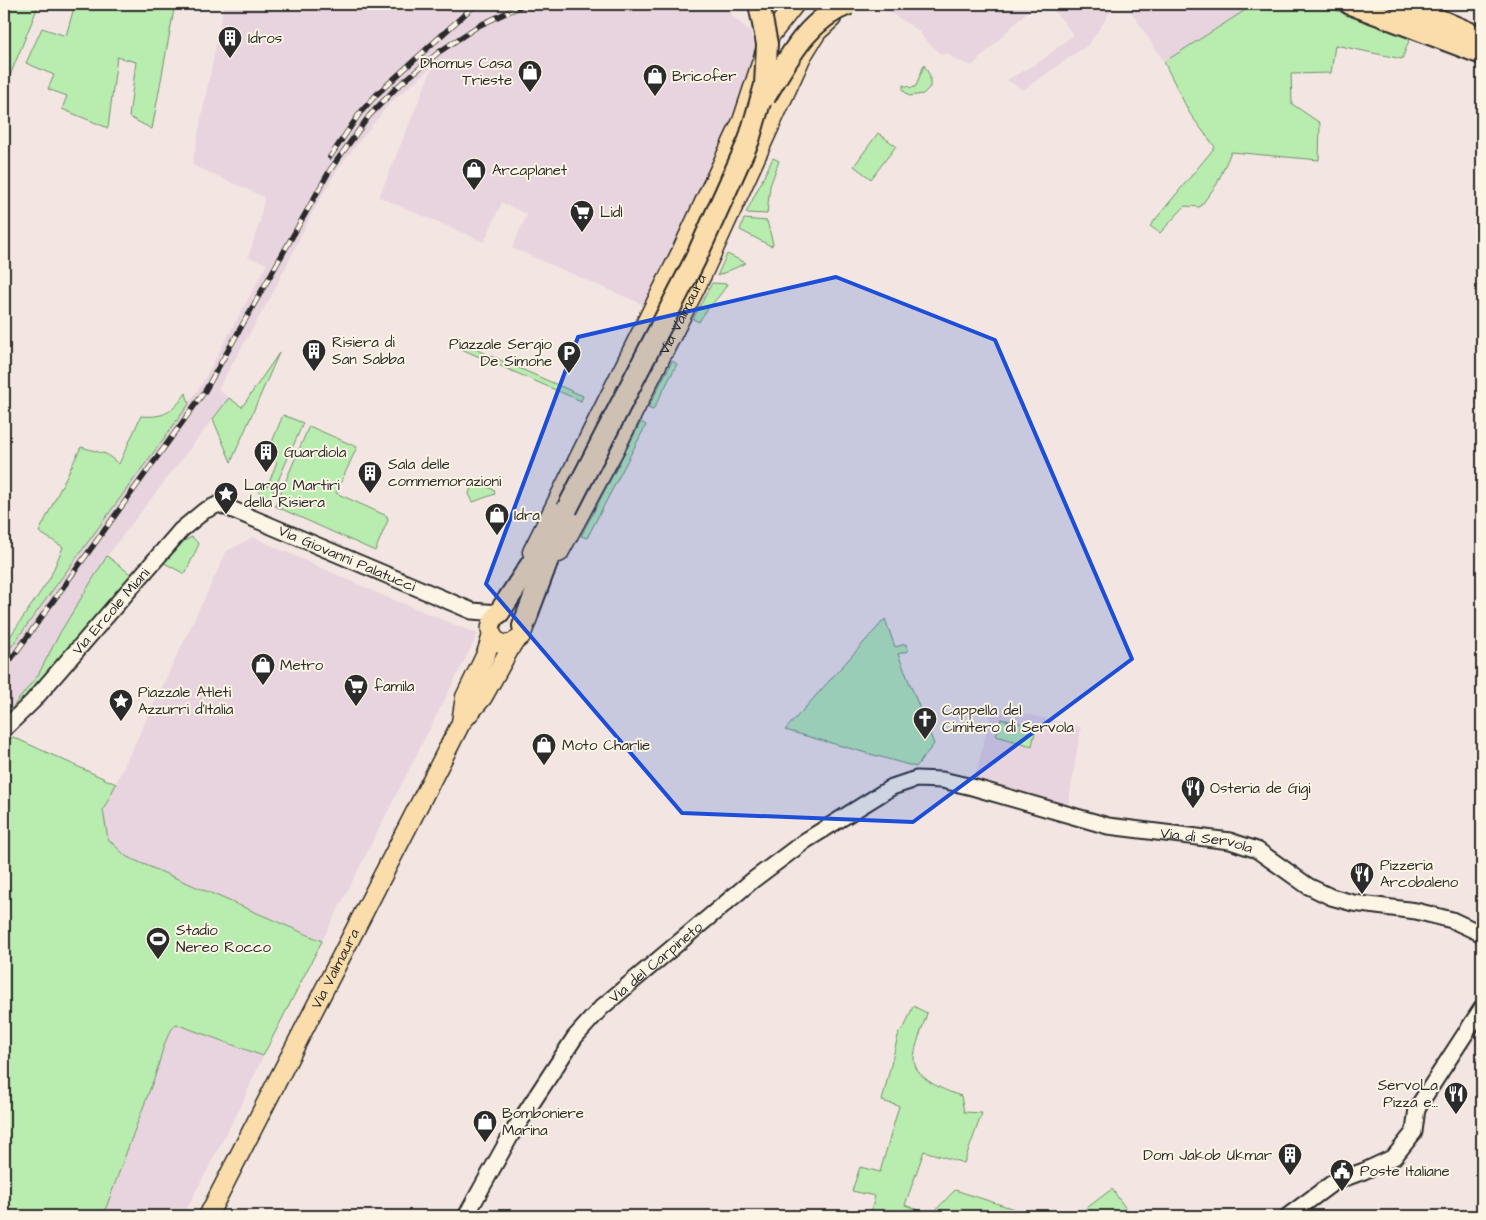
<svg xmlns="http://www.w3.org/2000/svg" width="1486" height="1220" font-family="'Architects Daughter',sans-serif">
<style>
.built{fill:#e8d4de}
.green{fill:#b8edaf;stroke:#728c6d}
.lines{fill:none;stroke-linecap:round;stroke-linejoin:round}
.secondary-casing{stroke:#2b2b2b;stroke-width:19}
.primary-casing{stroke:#2b2b2b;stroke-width:21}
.highway-casing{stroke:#2b2b2b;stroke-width:24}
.secondary{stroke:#fcf5e5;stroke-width:15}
.primary{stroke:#faddab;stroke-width:18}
.highway{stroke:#faddab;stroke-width:20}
.rail-casing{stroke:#2b2b2b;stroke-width:5.5}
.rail{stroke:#fcf5e5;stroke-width:4;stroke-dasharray:11;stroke-linecap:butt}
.highway-bridge-casing{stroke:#2b2b2b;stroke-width:24;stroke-linecap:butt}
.highway-bridge{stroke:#faddab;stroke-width:20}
.marked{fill:#1d4ed8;fill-opacity:0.2;stroke:#1d4ed8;stroke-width:4;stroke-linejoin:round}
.labels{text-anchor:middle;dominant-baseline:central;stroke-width:4;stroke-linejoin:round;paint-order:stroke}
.poi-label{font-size:15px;fill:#2b2b2b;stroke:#fcf5e5;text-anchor:start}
.street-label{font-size:15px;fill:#2b2b2b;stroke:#fcf5e5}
</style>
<rect width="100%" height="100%" fill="#f3e6e2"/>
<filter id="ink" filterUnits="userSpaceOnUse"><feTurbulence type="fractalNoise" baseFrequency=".02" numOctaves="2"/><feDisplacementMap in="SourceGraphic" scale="10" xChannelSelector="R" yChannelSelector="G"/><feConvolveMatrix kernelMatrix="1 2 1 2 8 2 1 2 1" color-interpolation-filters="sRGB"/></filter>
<g filter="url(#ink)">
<g class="built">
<polygon points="224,4 709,4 711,9 731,6 732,16 750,31 756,52 733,119 679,241 644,305 512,248 527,214 502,203 484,242 379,197 433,66 389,104 339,167 313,211 274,291 218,389 229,398 107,556 61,631 38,675 19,700 4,715 4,655 20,636 200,387 267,264 248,257 260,221 264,197 192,165"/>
<polygon points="872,4 1035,4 972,66 954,59 947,53 942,55 923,38 920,32 879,5"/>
<polygon points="1046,4 1125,4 1112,10 1089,44 1023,90 1007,80 1042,60 1073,35 1065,23"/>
<polygon points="1126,4 1239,4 1244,11 1164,62"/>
<polygon points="253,537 382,595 478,634 322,941 127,857 108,839 103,810 227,551"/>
<polygon points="993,706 1081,727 1068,807 974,781"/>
<polygon points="176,1024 263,1056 240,1108 183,1216 103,1216 158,1067 166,1039"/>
</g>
<g class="green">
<polygon points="4,4 39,4 9,78 4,76"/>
<polygon points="75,4 175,4 152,129 129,117 136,62 117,57 108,128 62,109 67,96 48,89 54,75 26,63 42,28 66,36"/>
<polygon points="1239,4 1319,4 1410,38 1402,59 1335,45 1331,73 1291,74 1292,104 1320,123 1319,160 1231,152 1217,184 1200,207 1185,206 1160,233 1150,226 1215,147 1190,114 1164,62 1244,11"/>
<polygon points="924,65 930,76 930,87 923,94 909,96 903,90 903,85 912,88 916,86"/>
<polygon points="878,133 896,146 871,179 854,166"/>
<polygon points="773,158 779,161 770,186 767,214 746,213"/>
<polygon points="744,219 767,221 773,244 771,246 740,230"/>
<polygon points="727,254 746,263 717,276"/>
<path d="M 712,283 L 727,284 C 720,298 707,307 699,322 L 693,319 Z"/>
<polygon points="461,343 583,396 581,401 459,348"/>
<polygon points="279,353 231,462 213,419 229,398 242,407"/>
<polygon points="672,361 677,364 653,410 648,408"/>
<path d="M 186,393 L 189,404 L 11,647 L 7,641 L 50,578 L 63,547 L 39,532 L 81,447 L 106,454 L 119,464 L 141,416 C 164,418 173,412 186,393 Z"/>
<polygon points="283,415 303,423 268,504 257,489 268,485 277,462 266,457"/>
<polygon points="641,422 646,425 587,538 581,536"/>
<polygon points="309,426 357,447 336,493 387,516 388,520 375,551 275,506"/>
<polygon points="473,480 494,490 495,494 473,502 469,494"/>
<polygon points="192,537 199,544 185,574 164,563 184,541"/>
<polygon points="107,556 133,576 41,681 4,718 38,675 61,631"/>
<polygon points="885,619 895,647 906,644 908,651 898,654 934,744 916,767 785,730"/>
<polygon points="1001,719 1036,727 1032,746 996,736"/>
<path d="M 13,737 L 116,784 L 103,810 L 108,839 L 127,857 L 322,941 L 263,1056 L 176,1024 C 163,1038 161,1059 155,1076 C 137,1123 120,1170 103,1216 L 4,1216 L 4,743 Z"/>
<path d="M 913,1006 L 927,1013 C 924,1025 914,1047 914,1059 C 914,1079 946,1091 961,1096 L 964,1112 L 982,1113 L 964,1163 L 924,1151 L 905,1205 L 931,1215 L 955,1190 L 1036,1216 L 965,1213 L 957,1216 L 870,1216 L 875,1196 L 852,1191 L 860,1167 L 880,1172 L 899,1106 L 882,1101 L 899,1032 L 905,1026 Z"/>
<polygon points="1112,1189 1131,1216 1076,1216"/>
</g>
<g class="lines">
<defs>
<g id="secondary">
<path id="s1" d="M 4,729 L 32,702 L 181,530 L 204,511 L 219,504 L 472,611 L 499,613"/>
<path id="s2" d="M 466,1216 L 511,1135 L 575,1037 L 602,1007 L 753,880 L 805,841 L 892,787 L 916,779 L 942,780 L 972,787 L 1108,826 L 1230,841 L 1257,850 L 1308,886 L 1331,897 L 1353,903 L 1416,911 L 1452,920 L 1482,934"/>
<polyline points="1288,1216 1334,1182 1364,1171 1394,1157 1414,1132 1417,1108 1482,1008"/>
</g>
<g id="primary">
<polyline points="532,552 678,258 742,121 770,36 795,4"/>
<path id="s3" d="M 559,553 L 617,445 L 703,273 L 802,56 L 817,32 L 832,18 L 823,4"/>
<path d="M 506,601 C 499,613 483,626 495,639 C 500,645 506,645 513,643"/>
<polyline points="461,722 465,697 486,654 492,635"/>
<path id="s4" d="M 208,1216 L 461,723 L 483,697 L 513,643 L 521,636 L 529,615"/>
</g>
<g id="highway">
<polyline points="1350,4 1482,54"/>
<polyline points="1402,4 1482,38"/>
<polyline points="499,613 547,540"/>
<polyline points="523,626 567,509"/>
</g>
</defs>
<use href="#secondary" class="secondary-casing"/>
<use href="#primary" class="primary-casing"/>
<use href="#highway" class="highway-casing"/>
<use href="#secondary" class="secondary"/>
<use href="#primary" class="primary"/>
<use href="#highway" class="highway"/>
<defs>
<g id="rail">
<polyline points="330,157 360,113 376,95 476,4"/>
<polyline points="4,669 205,391 330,170 369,116 397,87 439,52 478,26 525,4"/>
</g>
</defs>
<use href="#rail" class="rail-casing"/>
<use href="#rail" class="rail"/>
<defs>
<g id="highway-bridge">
<path d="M 765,97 C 787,61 807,19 849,4"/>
<polyline points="567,509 695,260 749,140 765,85 767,44 759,4"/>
</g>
</defs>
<use href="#highway-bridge" class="highway-bridge-casing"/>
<use href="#highway-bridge" class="highway-bridge"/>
</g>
</g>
<path class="marked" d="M 836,277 L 995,340 L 1132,659 L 913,822 L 682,813 L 486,584 L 578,337 Z"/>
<defs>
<symbol id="building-pin" viewBox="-11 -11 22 30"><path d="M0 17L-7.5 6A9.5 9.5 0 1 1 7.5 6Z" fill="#2b2b2b" stroke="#fcf5e5"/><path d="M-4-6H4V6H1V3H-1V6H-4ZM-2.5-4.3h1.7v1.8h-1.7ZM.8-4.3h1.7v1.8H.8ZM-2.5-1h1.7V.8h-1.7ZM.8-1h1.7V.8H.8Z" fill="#fff"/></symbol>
<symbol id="shop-pin" viewBox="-11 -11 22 30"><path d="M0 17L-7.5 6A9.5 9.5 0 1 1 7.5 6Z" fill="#2b2b2b" stroke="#fcf5e5"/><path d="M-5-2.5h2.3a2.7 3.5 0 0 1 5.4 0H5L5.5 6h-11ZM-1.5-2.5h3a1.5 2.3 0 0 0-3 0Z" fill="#fff"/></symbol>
<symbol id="supermarket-pin" viewBox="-11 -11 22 30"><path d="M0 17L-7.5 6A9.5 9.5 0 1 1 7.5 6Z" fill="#2b2b2b" stroke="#fcf5e5"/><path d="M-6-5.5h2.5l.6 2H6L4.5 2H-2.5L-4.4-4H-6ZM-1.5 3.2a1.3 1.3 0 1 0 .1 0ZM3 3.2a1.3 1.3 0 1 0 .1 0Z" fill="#fff"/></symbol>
<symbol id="parking-pin" viewBox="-11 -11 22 30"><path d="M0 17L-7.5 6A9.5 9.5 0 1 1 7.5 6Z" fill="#2b2b2b" stroke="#fcf5e5"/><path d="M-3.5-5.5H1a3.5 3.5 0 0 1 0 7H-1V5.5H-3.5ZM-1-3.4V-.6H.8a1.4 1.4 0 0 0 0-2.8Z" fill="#fff"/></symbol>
<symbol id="sight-pin" viewBox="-11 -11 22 30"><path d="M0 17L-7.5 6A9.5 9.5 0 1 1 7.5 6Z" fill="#2b2b2b" stroke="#fcf5e5"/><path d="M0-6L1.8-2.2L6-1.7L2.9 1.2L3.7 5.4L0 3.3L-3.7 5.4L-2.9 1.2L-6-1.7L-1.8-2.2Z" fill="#fff"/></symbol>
<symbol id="church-pin" viewBox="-11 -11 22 30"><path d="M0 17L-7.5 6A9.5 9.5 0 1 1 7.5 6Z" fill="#2b2b2b" stroke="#fcf5e5"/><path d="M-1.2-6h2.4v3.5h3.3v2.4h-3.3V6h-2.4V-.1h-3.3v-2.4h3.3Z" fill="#fff"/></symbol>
<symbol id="restaurant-pin" viewBox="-11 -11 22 30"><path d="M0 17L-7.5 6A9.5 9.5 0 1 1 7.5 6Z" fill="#2b2b2b" stroke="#fcf5e5"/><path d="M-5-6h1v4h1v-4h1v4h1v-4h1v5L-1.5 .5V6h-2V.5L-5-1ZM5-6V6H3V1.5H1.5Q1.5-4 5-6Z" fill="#fff"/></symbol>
<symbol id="stadium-pin" viewBox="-11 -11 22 30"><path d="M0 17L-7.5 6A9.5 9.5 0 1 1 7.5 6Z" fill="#2b2b2b" stroke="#fcf5e5"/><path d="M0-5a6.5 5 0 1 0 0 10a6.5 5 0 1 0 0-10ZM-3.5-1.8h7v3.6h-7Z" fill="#fff"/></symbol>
<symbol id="civic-pin" viewBox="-11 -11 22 30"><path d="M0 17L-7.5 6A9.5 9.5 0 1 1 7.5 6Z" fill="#2b2b2b" stroke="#fcf5e5"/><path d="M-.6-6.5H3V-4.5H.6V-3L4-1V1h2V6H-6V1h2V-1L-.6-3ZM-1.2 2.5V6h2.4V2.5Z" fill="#fff"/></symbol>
</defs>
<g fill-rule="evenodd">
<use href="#building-pin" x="216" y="24" width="28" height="38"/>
<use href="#shop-pin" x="516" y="58" width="28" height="38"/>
<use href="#shop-pin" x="641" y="62" width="28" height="38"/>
<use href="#shop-pin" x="460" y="156" width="28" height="38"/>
<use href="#supermarket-pin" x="568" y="198" width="28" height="38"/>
<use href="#building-pin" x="300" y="337" width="28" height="38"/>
<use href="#parking-pin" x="555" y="339" width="28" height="38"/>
<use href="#building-pin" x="252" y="438" width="28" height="38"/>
<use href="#building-pin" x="356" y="459" width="28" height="38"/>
<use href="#sight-pin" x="212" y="480" width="28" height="38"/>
<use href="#shop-pin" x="483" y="501" width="28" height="38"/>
<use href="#shop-pin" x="249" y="651" width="28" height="38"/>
<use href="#supermarket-pin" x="342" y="672" width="28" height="38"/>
<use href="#sight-pin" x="107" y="687" width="28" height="38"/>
<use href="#church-pin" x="911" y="705" width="28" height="38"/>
<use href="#shop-pin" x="530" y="731" width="28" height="38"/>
<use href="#restaurant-pin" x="1179" y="774" width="28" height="38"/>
<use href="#restaurant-pin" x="1348" y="860" width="28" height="38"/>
<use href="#stadium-pin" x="144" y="925" width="28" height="38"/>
<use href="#restaurant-pin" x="1442" y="1080" width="28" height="38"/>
<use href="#shop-pin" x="471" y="1108" width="28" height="38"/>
<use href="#building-pin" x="1276" y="1141" width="28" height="38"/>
<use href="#civic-pin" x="1328" y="1157" width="28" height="38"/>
</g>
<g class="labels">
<g class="poi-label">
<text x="248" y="38">Idros</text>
<text x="512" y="63" text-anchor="end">Dhomus Casa<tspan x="512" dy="17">Trieste</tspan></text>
<text x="672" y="76">Bricofer</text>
<text x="492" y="170">Arcaplanet</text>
<text x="600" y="212">Lidl</text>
<text x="332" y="342">Risiera di<tspan x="332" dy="17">San Sabba</tspan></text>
<text x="552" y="344" text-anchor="end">Piazzale Sergio<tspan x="552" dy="17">De Simone</tspan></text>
<text x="284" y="452">Guardiola</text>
<text x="388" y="464">Sala delle<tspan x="388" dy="17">commemorazioni</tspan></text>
<text x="244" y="485">Largo Martiri<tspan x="244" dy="17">della Risiera</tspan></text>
<text x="514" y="515">Idra</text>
<text x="280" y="665">Metro</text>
<text x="374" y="686">famila</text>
<text x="138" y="692">Piazzale Atleti<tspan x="138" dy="17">Azzurri d'Italia</tspan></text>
<text x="942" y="710">Cappella del<tspan x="942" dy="17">Cimitero di Servola</tspan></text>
<text x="562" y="745">Moto Charlie</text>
<text x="1210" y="788">Osteria de Gigi</text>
<text x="1380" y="865">Pizzeria<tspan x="1380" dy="17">Arcobaleno</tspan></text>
<text x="176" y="930">Stadio<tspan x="176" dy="17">Nereo Rocco</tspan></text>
<text x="1438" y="1085" text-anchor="end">ServoLa<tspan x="1438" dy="17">Pizza e...</tspan></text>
<text x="502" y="1113">Bomboniere<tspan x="502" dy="17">Marina</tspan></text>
<text x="1272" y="1155" text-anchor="end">Dom Jakob Ukmar</text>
<text x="1360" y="1171">Poste Italiane</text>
</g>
<g class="street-label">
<text stroke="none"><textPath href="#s3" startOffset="269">Via Valmaura</textPath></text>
<text stroke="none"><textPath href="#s1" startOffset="452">Via Giovanni Palatucci</textPath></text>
<text stroke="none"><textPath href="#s1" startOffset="159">Via Ercole Miani</textPath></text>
<text stroke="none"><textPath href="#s2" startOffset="938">Via di Servola</textPath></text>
<text stroke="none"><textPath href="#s2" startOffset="320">Via del Carpineto</textPath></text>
<text stroke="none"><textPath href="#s4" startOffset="278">Via Valmaura</textPath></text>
</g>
</g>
<rect width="1486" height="1220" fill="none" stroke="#fcf5e5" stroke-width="20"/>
<rect x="10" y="10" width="1466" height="1200" fill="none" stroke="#2b2b2b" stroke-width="2" filter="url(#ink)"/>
</svg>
